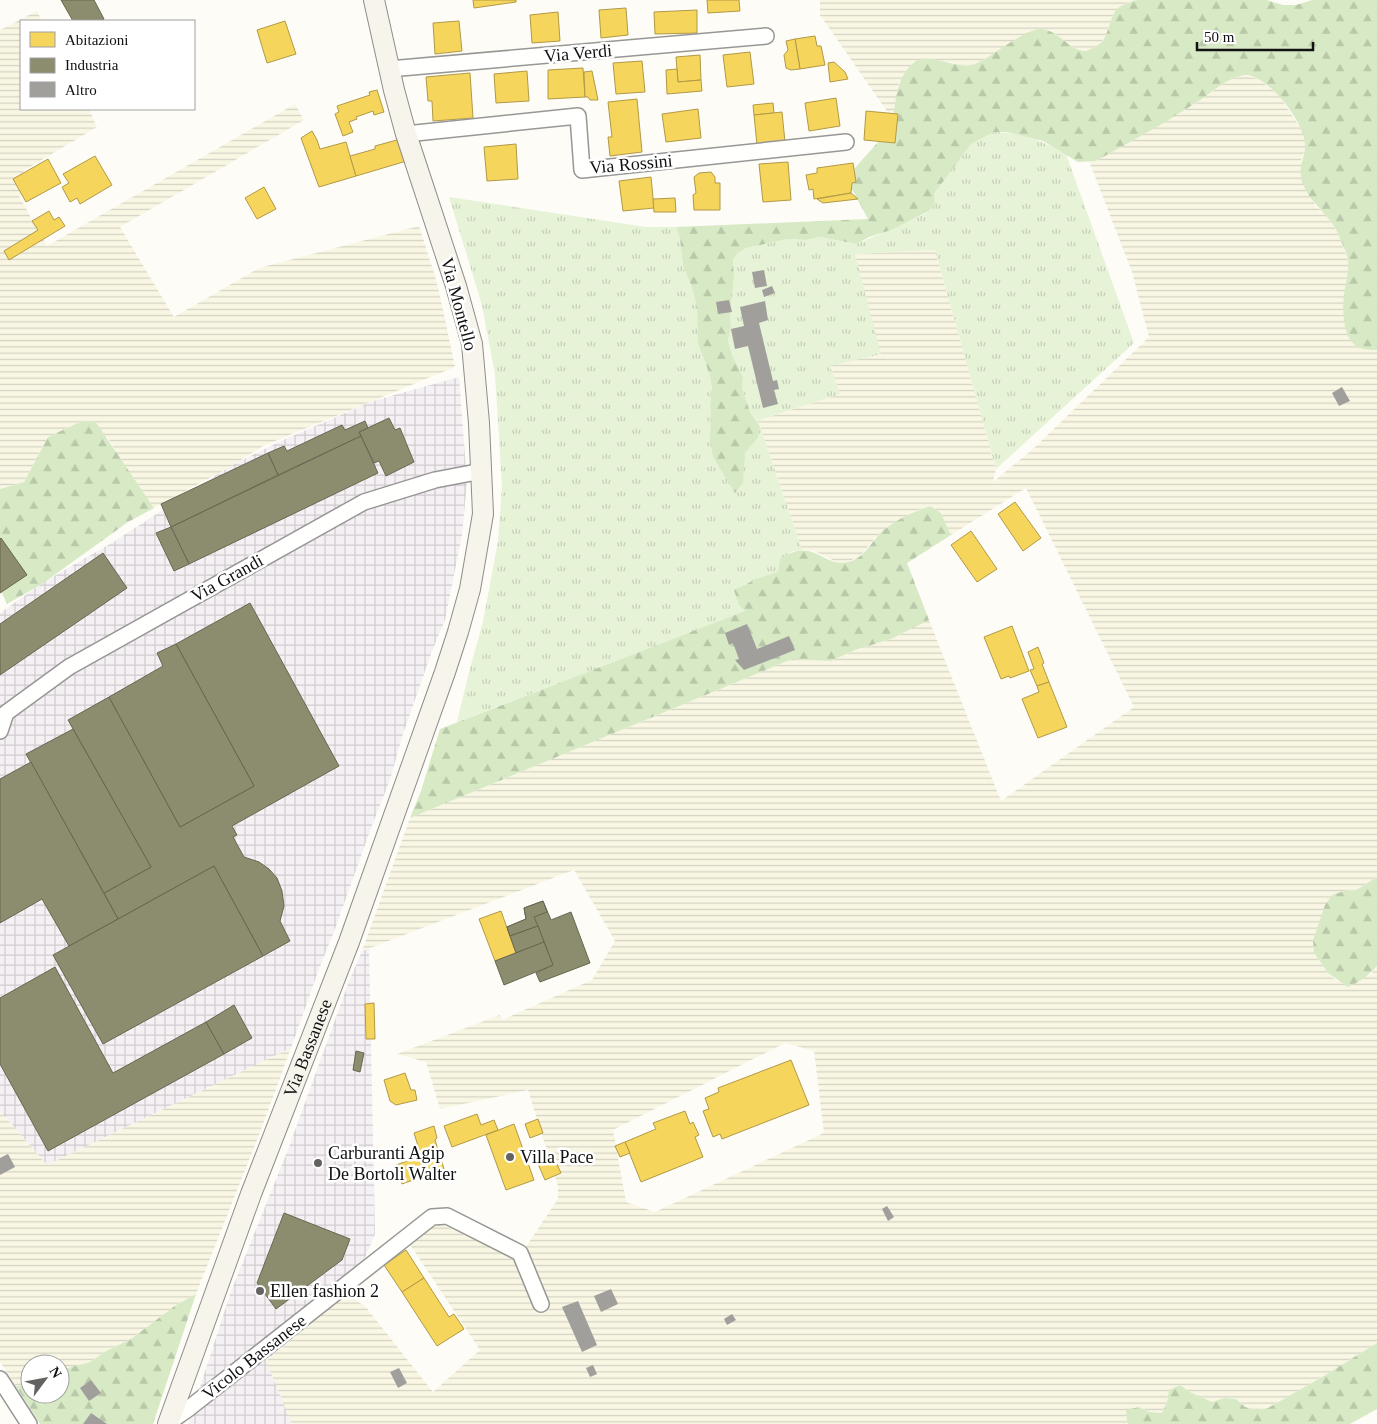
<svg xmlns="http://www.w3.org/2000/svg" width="1377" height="1424" font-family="'Times New Roman',serif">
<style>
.industrial{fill:url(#industrial-grid)}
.farmland{fill:url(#farmland-rules);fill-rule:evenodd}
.grass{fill:url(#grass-tufts)}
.forest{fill:url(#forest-firs)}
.homes{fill:#f6d55c;stroke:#b19a46}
.industry{fill:#8c8c6e;stroke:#676752}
.building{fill:#a19f9c}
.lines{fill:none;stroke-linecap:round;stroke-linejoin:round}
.street-casing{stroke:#979795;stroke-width:18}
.secondary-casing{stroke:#8e8d8b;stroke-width:22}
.street{stroke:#fffffe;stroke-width:15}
.secondary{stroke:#f6f4eb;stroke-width:20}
.poi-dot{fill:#646362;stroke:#fff;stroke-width:2}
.labels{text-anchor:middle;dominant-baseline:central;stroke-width:5;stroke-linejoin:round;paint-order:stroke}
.street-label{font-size:18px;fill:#111;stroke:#fff}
.poi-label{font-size:18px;fill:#111;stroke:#fff;text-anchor:start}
</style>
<defs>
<pattern id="industrial-grid" width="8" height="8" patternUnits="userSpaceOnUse" patternTransform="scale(1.25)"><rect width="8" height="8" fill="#f5f0f3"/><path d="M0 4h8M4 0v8" fill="none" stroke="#d1cdcf"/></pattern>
<pattern id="farmland-rules" width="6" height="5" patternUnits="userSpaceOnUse" patternTransform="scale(1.25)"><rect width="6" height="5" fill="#f9f7e4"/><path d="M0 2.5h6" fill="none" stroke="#d4d3c3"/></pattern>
<pattern id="grass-tufts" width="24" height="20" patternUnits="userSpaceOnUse" patternTransform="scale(1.25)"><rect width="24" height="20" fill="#e7f3d7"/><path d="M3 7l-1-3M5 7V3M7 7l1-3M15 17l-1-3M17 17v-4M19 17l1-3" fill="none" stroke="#c5cfb8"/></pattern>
<pattern id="forest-firs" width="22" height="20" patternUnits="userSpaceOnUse" patternTransform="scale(1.25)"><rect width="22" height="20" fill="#d8eac5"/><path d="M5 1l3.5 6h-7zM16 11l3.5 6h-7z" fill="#b8c8a8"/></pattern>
</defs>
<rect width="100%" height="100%" fill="#fdfcf7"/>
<g class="industrial">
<polygon points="459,377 467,483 462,535 445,620 432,651 402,737 390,780 371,828 335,929 319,969 291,1048 47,1165 0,1111 0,613 44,582 115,541 230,466 283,440 373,401"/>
<polygon points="369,948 375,1234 355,1281 345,1294 266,1361 292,1424 188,1424 230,1294 289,1147 349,981 362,951"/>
</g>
<g class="farmland">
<polygon points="820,0 1136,0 1124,4 1114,12 1106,35 1099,45 1087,51 1075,48 1054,33 1041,29 1029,33 974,65 961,65 949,62 913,62 899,83 893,120 820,15"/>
<polygon points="37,11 42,21 21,21 21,109 89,109 97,127 23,171 32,187 19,196 47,246 295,104 304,120 120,227 174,317 259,268 419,226 436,279 445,319 455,367 263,446 228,468 154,508 123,464 108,438 82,421 48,437 24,482 0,489 0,30"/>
<path d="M 1246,75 L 1258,79 L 1278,94 L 1305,135 L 1306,147 L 1301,160 L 1315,206 L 1325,213 L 1332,223 L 1338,234 L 1348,260 L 1348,272 L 1344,297 L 1368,350 L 1377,350 L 1377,877 L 1356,890 L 1344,891 L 1318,929 L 1313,940 L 1314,953 L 1328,973 L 1337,981 L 1370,975 L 1377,966 L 1377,1343 L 1322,1377 L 1268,1408 L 1257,1410 L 1245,1407 L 1236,1399 L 1224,1398 L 1212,1402 L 1190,1392 L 1180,1385 L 1169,1390 L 1167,1402 L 1162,1413 L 1150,1412 L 1139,1407 L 1127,1422 L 1129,1424 L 292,1424 L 266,1361 L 345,1294 L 365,1306 L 433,1392 L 480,1350 L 409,1243 L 437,1222 L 517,1260 L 558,1199 L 558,1186 L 528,1090 L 440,1109 L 426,1062 L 397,1054 L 500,1015 L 502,1020 L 592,980 L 615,941 L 574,870 L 362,951 L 410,818 L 792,659 L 831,661 L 855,650 L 891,639 L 929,620 L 1001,801 L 1134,707 L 1026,488 L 951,535 L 941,513 L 930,506 L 918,510 L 886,528 L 876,537 L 860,556 L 847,562 L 837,562 L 814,551 L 802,550 L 760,426 L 757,421 L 840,394 L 830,366 L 854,254 L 935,250 L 996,469 L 993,482 L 1034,448 L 1149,337 L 1132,272 L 1089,161 L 1096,161 L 1192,106 L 1223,84 L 1233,78 ZM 785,1043 L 814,1051 L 824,1133 L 655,1212 L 626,1202 L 613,1130 Z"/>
<polygon points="291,1048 259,1135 196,1294 176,1305 131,1339 106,1351 90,1362 68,1368 60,1372 60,1364 30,1364 30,1385 16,1386 0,1362 0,1111 47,1165"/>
</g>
<g class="grass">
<path d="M 994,132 C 1020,132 1043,141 1066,154 L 1134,343 L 996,469 L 935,250 L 855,254 L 881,354 L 830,366 L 840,394 L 757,421 L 750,412 L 742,388 L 743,377 L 733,357 L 728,341 L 731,327 L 730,317 L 734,277 L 733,260 L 738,253 L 746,248 L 788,239 L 806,240 L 819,237 L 857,244 L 927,213 L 934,194 L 971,144 Z"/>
<polygon points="449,197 646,227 676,227 680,239 683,266 691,285 697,306 698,344 710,375 712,389 710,405 711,420 743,465 745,453 758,438 760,426 802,550 790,552 779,572 744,584 746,611 457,722 470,668 483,622 498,541 502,486 495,375 482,305"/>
</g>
<g class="forest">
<path d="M 1136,0 L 1267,0 L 1283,5 L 1296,5 L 1312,0 L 1377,0 L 1377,350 C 1370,350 1361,350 1355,345 C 1343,336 1342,309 1344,295 C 1345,284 1349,273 1348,261 C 1347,253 1342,244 1339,236 C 1331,215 1311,205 1303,184 C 1296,166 1306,158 1305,144 C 1304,122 1270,78 1247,75 C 1243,75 1236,77 1232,79 C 1217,86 1205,98 1191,106 C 1160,126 1128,143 1096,161 L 1078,162 L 1043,141 L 1007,132 L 994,132 L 971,144 L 934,194 L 935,205 L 927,212 L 891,230 L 869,237 L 857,244 L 819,237 L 806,240 L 788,239 L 746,248 L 738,253 L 733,260 L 734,277 L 730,317 L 731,327 L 728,341 L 733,357 L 743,377 L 742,388 L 750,412 L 760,426 L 758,438 L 745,453 L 743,483 L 735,493 L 713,457 L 710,440 L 711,420 L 710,405 L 712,389 L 710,375 L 698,344 L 697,306 L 691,285 L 683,266 L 680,239 L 676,227 L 868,219 L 846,178 L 895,123 L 893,120 C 896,101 896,79 912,64 C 927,49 958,71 975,64 C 991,58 1027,27 1042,29 C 1059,31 1070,51 1086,51 C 1087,51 1092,48 1093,48 C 1109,41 1107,26 1114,13 C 1118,5 1128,3 1136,0 Z"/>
<polygon points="82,421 95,421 154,508 128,522 42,584 7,604 0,589 0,489 24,482 48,437"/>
<path d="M 930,506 L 941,513 L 951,535 L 907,563 L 929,620 L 891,639 L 855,650 L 831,661 L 792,659 L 410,818 L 421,791 L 440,729 L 745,611 L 739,605 L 734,590 L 756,579 L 778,572 L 780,559 C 814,536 821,567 848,562 C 865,559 873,538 885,529 C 898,519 915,511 930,506 Z"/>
<path d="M 1377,877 L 1377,966 C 1368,976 1360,982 1348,987 L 1328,973 L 1314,953 L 1313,940 L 1325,905 L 1332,895 L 1344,891 L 1356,890 Z"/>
<polygon points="196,1294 153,1424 40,1424 16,1386 30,1385 30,1394 60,1394 60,1372 68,1368 90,1362 106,1351 131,1339 176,1305"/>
<polygon points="1377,1343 1377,1409 1350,1424 1129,1424 1127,1422 1126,1410 1139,1407 1150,1412 1162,1413 1167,1402 1169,1390 1180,1385 1190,1392 1212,1402 1224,1398 1236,1399 1245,1407 1257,1410 1268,1408 1322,1377"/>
</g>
<g class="homes">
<polygon points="473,0 516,0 516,2 474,8"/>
<polygon points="707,0 739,0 740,11 708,13"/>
<polygon points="626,8 628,35 601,38 599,10"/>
<polygon points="697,10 697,33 655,34 654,12"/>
<polygon points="558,12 560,41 532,43 530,15"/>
<polygon points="285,21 296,54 267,63 257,30"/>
<polygon points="459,21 462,51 435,54 433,23"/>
<polygon points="815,36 817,46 821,46 825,65 800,69 795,39"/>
<polygon points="795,39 800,69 791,70 786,68 784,55 788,50 786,41"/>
<polygon points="750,52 754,84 727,87 723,55"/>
<polygon points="700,55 701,80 678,82 676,57"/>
<polygon points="642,61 645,92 616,94 613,63"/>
<polygon points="834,62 845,72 848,79 830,82 828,63"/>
<polygon points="583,68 585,97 548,99 548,70"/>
<polygon points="677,69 678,82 701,80 702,91 667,94 666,70"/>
<polygon points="527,71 529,101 496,103 494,74"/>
<polygon points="592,71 598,100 590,100 588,97 585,97 584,72"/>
<polygon points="470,73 473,118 433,121 432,101 428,101 426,77"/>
<polygon points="377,90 384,112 374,115 373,111 356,117 357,119 349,122 353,132 343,136 335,114 339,112 337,106 370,95 369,92"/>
<polygon points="836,98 840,126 809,131 805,103"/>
<polygon points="637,99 642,152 610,156 608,137 612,137 608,102"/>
<polygon points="773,103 774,113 754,115 753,105"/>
<polygon points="698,109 701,138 666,142 662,114"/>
<polygon points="866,111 898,114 895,143 864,140"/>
<polygon points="782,112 785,142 757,145 754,115"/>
<polygon points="312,131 317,140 320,149 346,142 356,176 319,187 301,138"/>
<polygon points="404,138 410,160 356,176 350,156 375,149 375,146"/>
<polygon points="516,144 518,179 487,181 484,147"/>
<polygon points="95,156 112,185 80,204 77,198 70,202 62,187 69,183 63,174"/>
<polygon points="48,159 61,183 26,202 13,179"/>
<polygon points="788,162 791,200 763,202 759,164"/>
<polygon points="853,163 856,182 852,183 851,193 814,199 813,189 809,190 806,175 817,173 817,168"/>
<polygon points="711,172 715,177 715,183 720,183 720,210 694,210 693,195 696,193 694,177 699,173"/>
<polygon points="651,177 654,208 623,211 619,181"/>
<polygon points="264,187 276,209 257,219 245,198"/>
<polygon points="851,193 858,199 823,203 817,199"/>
<polygon points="675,198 676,212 654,212 653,199"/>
<polygon points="49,211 54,220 59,217 65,226 9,260 4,251 38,230 32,221"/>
<polygon points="1015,502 1041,538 1023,551 998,514"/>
<polygon points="971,531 997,569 977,582 951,545"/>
<polygon points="1012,626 1029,671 1010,678 1009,676 1001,679 984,637"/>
<polygon points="1038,647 1044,663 1042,664 1049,682 1037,686 1030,670 1034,669 1028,652"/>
<polygon points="1049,682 1067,727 1038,738 1022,699 1039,692 1037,686"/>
<polygon points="501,911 516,953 495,961 479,919"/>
<polygon points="374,1003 375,1039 366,1039 365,1004"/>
<polygon points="791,1060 809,1105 722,1139 720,1134 713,1137 703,1111 709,1109 705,1098 719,1092 718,1088"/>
<polygon points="405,1073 411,1090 415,1090 417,1100 396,1105 390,1101 384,1080"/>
<polygon points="685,1111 690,1124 693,1122 699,1135 695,1137 703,1157 641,1182 625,1142 656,1129 653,1123"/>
<polygon points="477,1114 481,1125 494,1120 498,1130 452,1147 444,1126"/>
<polygon points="538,1119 543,1133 530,1138 525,1124"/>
<polygon points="514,1124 534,1180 506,1190 486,1135"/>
<polygon points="434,1126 437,1138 435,1140 444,1169 427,1175 414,1133"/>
<polygon points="625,1142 630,1153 620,1157 615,1146"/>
<polygon points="421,1156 427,1175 402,1184 396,1165"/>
<polygon points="554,1158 561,1173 545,1180 538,1164"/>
<polygon points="406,1250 424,1278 402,1292 384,1265"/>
<polygon points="424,1278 449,1317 454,1314 464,1329 437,1346 402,1292"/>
</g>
<g class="industry">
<polygon points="61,0 94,0 104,19 100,21 73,21"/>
<polygon points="389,418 395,430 400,428 414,462 386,476 379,461 374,463 359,432"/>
<polygon points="365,421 368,428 359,432 361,436 278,475 268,453 284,446 287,451 342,425 345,430"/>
<polygon points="361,436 378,473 189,564 171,527"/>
<polygon points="268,453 278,475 171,527 161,504"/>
<polygon points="171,527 189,564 174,571 156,533"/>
<polygon points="1,538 27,575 0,593 0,539"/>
<polygon points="103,553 127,588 0,675 0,624"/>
<polygon points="250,603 339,766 232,826 237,835 233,837 244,857 259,862 269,869 277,878 282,891 284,906 280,921 290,941 263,956 214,866 118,919 104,893 151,867 68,720 109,697 180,827 254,786 176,644"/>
<polygon points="176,644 254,786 180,827 109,697 163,666 157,653"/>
<polygon points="73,729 151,867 104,893 26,754"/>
<polygon points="31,762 118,919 69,946 42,899 0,923 0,779"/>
<polygon points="214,866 263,956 103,1044 53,955"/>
<polygon points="543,901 551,920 571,912 590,963 540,982 536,973 553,965 538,926 510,936 507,927 526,919 524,908"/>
<polygon points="543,901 547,912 534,917 538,926 510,936 507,927 526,919 524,908"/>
<polygon points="538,926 544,942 516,953 510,936"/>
<polygon points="544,942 553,965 504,985 495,961"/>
<polygon points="55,967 113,1073 206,1022 224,1054 48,1151 0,1064 0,998"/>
<polygon points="234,1005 252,1038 224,1054 206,1022"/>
<polygon points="356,1051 364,1053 360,1072 353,1070"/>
<polygon points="284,1213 350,1239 342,1260 276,1309 257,1283"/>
</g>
<g class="building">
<polygon points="764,270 767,286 755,288 752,272"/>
<polygon points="772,286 775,293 764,297 762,290"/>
<polygon points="729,300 732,312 718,314 716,302"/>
<polygon points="765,301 768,320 759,323 773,381 777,380 779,389 774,390 778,404 763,408 748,346 735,349 731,329 744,326 740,307"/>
<polygon points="1342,387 1350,401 1339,406 1332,393"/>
<polygon points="747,624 757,649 789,636 795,650 744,670 735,660 739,659 733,643 729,645 725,633"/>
<polygon points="8,1154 15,1167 0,1175 0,1158"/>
<polygon points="887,1206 894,1217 888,1221 882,1209"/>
<polygon points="611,1289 618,1304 601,1312 594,1296"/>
<polygon points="578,1301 597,1345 582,1352 562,1307"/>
<polygon points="732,1314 736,1320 727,1325 724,1319"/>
<polygon points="593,1365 597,1374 590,1377 586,1368"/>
<polygon points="399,1368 407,1383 398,1388 390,1372"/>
<polygon points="91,1380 101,1393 89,1401 80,1388"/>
<polygon points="91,1413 107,1424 83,1424"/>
</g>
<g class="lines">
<defs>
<g id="street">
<polyline points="389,69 766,36"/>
<polyline points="406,134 578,116 582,170 846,142"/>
<polyline points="0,731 6,713 69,667 364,502 435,480 482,471"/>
<polyline points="0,1379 29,1424"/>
<polyline points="168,1423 188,1409 432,1217 447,1216 520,1253 541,1304"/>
</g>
<g id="secondary">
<path id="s1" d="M 168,1424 L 251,1194 L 349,942 L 445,672 L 458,632 L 470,589 L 483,514 L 479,423 L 472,344 L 456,286 L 406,134 L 394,90 L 374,0"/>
</g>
</defs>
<use href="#street" class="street-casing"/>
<use href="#secondary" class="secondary-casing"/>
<use href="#street" class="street"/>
<use href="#secondary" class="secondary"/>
</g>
<g class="poi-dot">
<circle cx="510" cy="1157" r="5"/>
<circle cx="318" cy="1163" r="5"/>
<circle cx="260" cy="1291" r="5"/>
</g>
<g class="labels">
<g class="street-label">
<text transform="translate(578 53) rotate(-5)">Via Verdi</text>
<text transform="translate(631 164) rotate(-5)">Via Rossini</text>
<text transform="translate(459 304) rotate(75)">Via Montello</text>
<text transform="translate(227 578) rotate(-29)">Via Grandi</text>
<text stroke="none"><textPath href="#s1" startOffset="401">Via Bassanese</textPath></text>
<text transform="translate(254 1357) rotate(-38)">Vicolo Bassanese</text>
</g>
<g class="poi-label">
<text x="328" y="1153">Carburanti Agip<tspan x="328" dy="21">De Bortoli Walter</tspan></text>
<text x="520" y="1157">Villa Pace</text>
<text x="270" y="1291">Ellen fashion 2</text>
</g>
</g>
<rect x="20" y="20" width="175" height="90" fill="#ffffff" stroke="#a0a0a0"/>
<rect x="30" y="32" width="25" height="15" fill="#f6d55c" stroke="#a0a0a0"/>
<text x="65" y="45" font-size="15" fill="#111111">Abitazioni</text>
<rect x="30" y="58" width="25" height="15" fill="#8c8c6e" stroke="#a0a0a0"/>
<text x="65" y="70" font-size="15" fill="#111111">Industria</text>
<rect x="30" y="82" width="25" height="15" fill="#a19f9c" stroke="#a0a0a0"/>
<text x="65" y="95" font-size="15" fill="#111111">Altro</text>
<g transform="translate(45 1379) rotate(58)"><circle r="24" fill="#ffffff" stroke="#a0a0a0"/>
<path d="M0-4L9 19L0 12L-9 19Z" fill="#646362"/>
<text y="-8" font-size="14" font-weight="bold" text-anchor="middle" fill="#111111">N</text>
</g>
<path d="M1197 42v8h116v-8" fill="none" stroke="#111111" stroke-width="2.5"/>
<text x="1204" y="42" font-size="15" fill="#111111" stroke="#ffffff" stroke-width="4" paint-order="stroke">50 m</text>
</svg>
